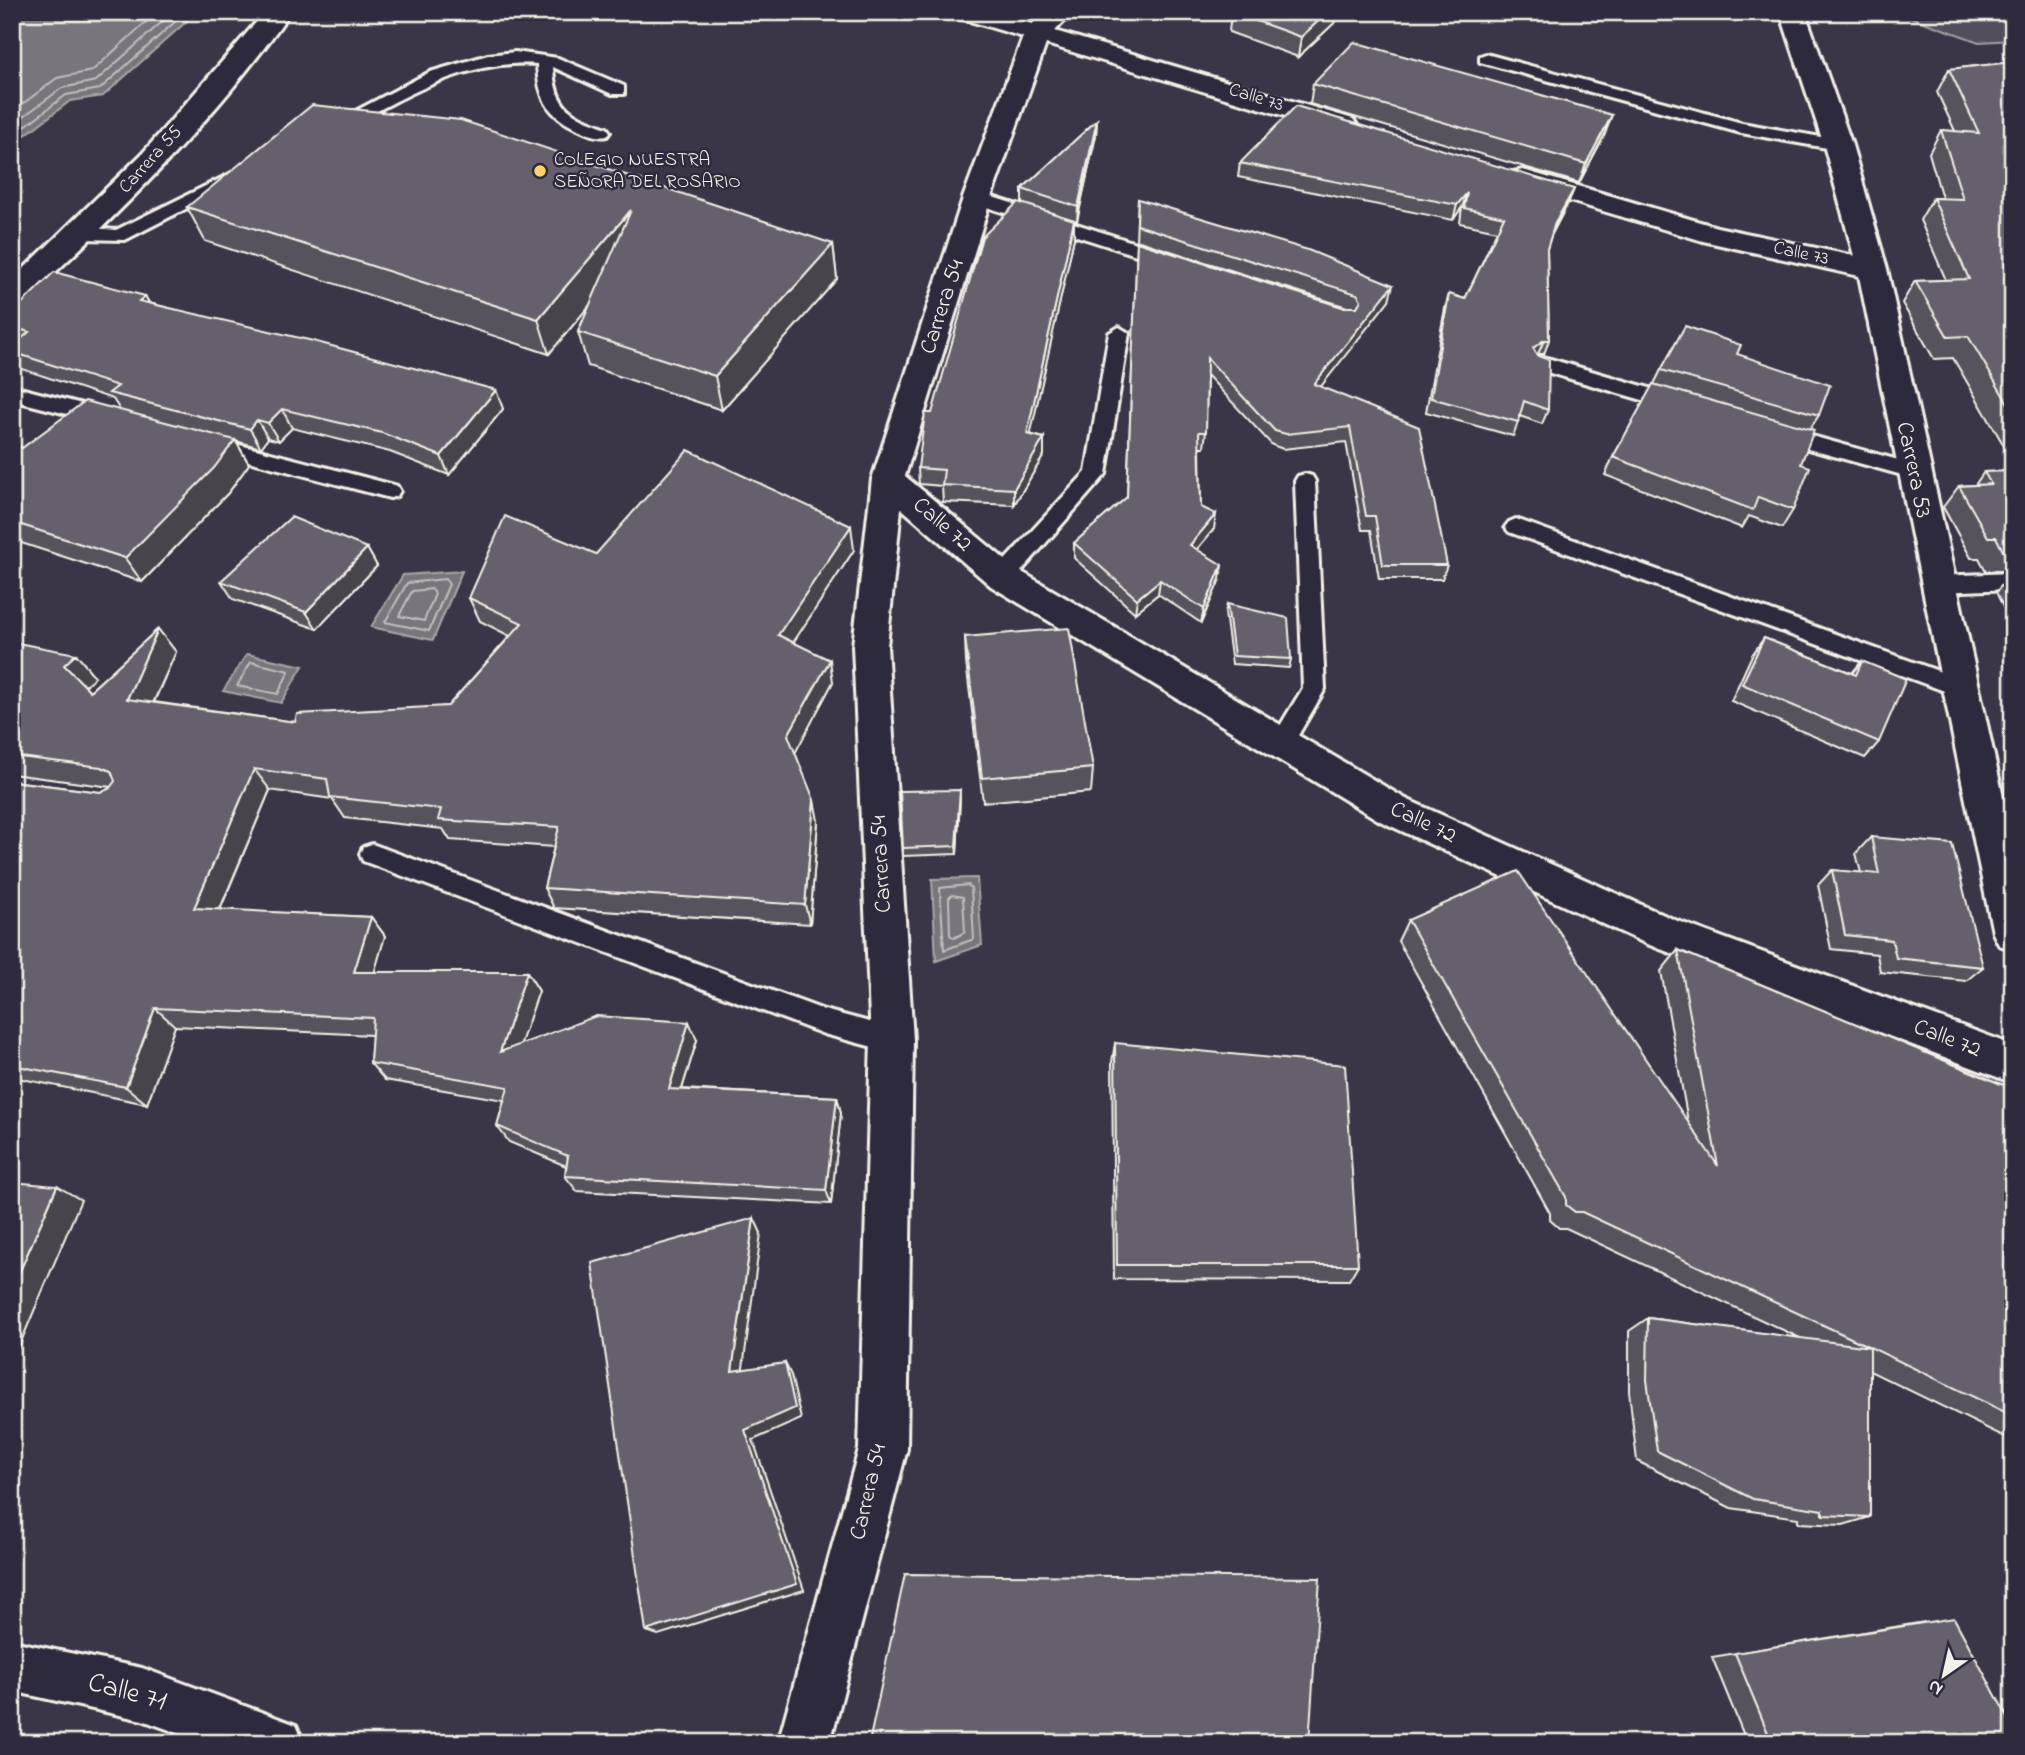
<svg xmlns="http://www.w3.org/2000/svg" width="2025" height="1755" font-family="'Indie Flower',sans-serif">
<style>
.green{fill:#534e5c;stroke:#a4a0a2;stroke-width:2}
.water{fill:#78747b;stroke:#aaa6a7;stroke-width:2}
.lines{fill:none;stroke-linecap:round;stroke-linejoin:round}
.shore{stroke:#c2bfbc;stroke-width:2}
.service-casing{stroke:#f4f1e8;stroke-width:6}
.minor-casing{stroke:#f4f1e8;stroke-width:6}
.tertiary-casing{stroke:#f4f1e8;stroke-width:6}
.service{fill:#2f2a3d;fill-rule:evenodd}
.minor{fill:#2f2a3d;fill-rule:evenodd}
.tertiary{fill:#2f2a3d;fill-rule:evenodd}
.wall{fill:#57535d;stroke:#f4f1e8;stroke-width:2}
.shaded-wall{fill:#47444c;stroke:#f4f1e8;stroke-width:2}
.building{fill:#65616c;stroke:#f4f1e8;stroke-width:2}
.poi-dot{fill:#ffd166;stroke:#2f2a3d;stroke-width:2.5}
.labels{text-anchor:middle;dominant-baseline:central;stroke-width:5;stroke-linejoin:round;paint-order:stroke}
.far-street-label{font-size:19px;fill:#f4f1e8;stroke:#2f2a3d}
.far-poi-label{font-size:19px;fill:#f4f1e8;stroke:#2f2a3d;text-anchor:start}
.street-label{font-size:23px;fill:#f4f1e8;stroke:#2f2a3d}
.near-street-label{font-size:28px;fill:#f4f1e8;stroke:#2f2a3d}
</style>
<rect width="100%" height="100%" fill="#3b3647"/>
<filter id="ink" filterUnits="userSpaceOnUse"><feTurbulence type="fractalNoise" baseFrequency=".0143" numOctaves="2"/><feDisplacementMap in="SourceGraphic" scale="14" xChannelSelector="R" yChannelSelector="G"/><feConvolveMatrix kernelMatrix="1 2 1 2 8 2 1 2 1" color-interpolation-filters="sRGB"/></filter>
<g filter="url(#ink)">
<polygon class="green" points="1896,12 2013,12 2013,40 1979,42"/>
<g class="water">
<polygon points="12,12 197,12 103,96 70,101 12,145"/>
<polygon points="462,571 433,640 371,627 403,575"/>
<polygon points="247,654 303,666 281,703 223,691"/>
<polygon points="977,878 982,945 936,961 932,879"/>
</g>
<g class="lines">
<g class="shore">
<polyline points="12,112 57,78 92,71 157,12"/>
<polyline points="12,125 62,88 96,81 173,12"/>
<polyline points="12,136 66,95 100,89 186,12"/>
<polygon points="445,579 449,584 429,631 385,622 407,583"/>
<polygon points="432,589 435,594 424,621 399,616 412,591"/>
<polygon points="251,662 289,671 278,694 237,686"/>
<polygon points="968,885 971,888 974,939 944,950 940,888"/>
<polygon points="952,895 963,897 965,932 954,938 950,935 949,898"/>
</g>
<defs>
<g id="service">
<path d="M 515,52 L 558,58 L 624,86 L 624,94 L 612,94 L 553,67 C 555,109 571,115 607,128 L 610,132 L 607,136 C 597,138 589,134 580,130 C 548,117 538,97 537,64 C 464,59 404,97 342,130 L 336,131 L 327,126 L 430,72 L 488,55 Z"/>
<polygon points="1486,54 1742,123 1838,140 1847,145 1838,150 1741,133 1480,62 1480,56"/>
<polygon points="234,172 243,177 240,181 125,240 83,239 74,233 83,227 116,230"/>
<polygon points="977,192 1173,255 1176,259 1167,265 1161,263 971,202 968,198"/>
<polygon points="1119,327 1129,333 1106,474 1011,583 995,583 992,577 995,571 1086,472 1109,333"/>
<polygon points="1540,356 1687,399 1690,404 1680,411 1533,368 1530,363"/>
<polygon points="12,386 113,412 116,417 106,424 12,400"/>
<polygon points="1779,427 1920,466 1923,471 1920,476 1913,478 1772,439 1769,434"/>
<polygon points="209,437 390,484 397,486 400,491 397,496 390,498 202,449 199,444 202,439"/>
<polygon points="1305,474 1312,476 1315,481 1325,689 1289,751 1281,753 1273,751 1269,744 1303,688 1295,481 1298,476"/>
<polygon points="1516,519 1966,681 1969,687 1966,693 1958,696 1950,693 1509,532 1505,527 1509,522"/>
<polygon points="2013,573 2013,589 1937,592 1929,590 1926,584 1929,578 1937,576"/>
<polygon points="372,844 824,1010 892,1028 901,1032 905,1040 901,1048 892,1052 824,1034 363,861 360,854 363,847"/>
</g>
<g id="minor">
<path d="M 265,12 L 290,12 C 218,117 116,217 22,303 L 12,306 L 12,280 L 142,154 Z"/>
<polygon points="953,12 993,12 1032,24 1046,12 1073,12 1055,31 1353,119 1357,125 1353,131 1335,131 1046,44 991,198 905,476 1015,568 1406,799 1675,920 2013,1045 2013,1083 1647,944 1380,821 991,586 901,508 887,646 913,1040 907,1449 830,1743 778,1743 859,1449 871,1040 853,646 872,479 963,198 1023,37 956,17"/>
<polygon points="1780,12 1805,12 1852,145 1887,269 2013,842 2013,950 1999,945 1993,933 1859,276 1703,241 1513,184 1509,178 1513,172 1523,170 1717,227 1854,256 1824,145"/>
</g>
<polygon id="tertiary" points="12,1641 142,1668 296,1725 304,1743 206,1743 142,1720 12,1691"/>
</defs>
<use href="#service" class="service-casing"/>
<use href="#minor" class="minor-casing"/>
<use href="#tertiary" class="tertiary-casing"/>
<use href="#service" class="service"/>
<use href="#minor" class="minor"/>
<use href="#tertiary" class="tertiary"/>
</g>
<g class="wall">
<polygon points="1231,12 1346,12 1298,57 1229,32"/>
<polygon points="2013,62 2013,461 1953,358 1934,359 1902,303 1915,281 1946,280 1920,220 1933,198 1942,198 1929,153 1941,130 1955,131 1937,92 1949,69"/>
<polygon points="1313,84 1605,134 1579,183 1310,104"/>
<polygon points="1097,120 1096,135 1077,221 1022,204 1022,189"/>
<polygon points="1240,163 1574,189 1568,203 1551,236 1547,249 1549,340 1544,354 1538,354 1537,355 1548,410 1542,424 1520,416 1513,436 1426,412 1445,308 1449,294 1465,299 1497,231 1460,223 1462,207 1453,220 1238,177"/>
<polygon points="1138,199 1389,300 1321,386 1447,565 1442,579 1379,579 1371,530 1362,530 1346,442 1283,449 1272,445 1207,375 1206,432 1204,447 1200,447 1201,507 1214,529 1197,549 1220,579 1201,623 1158,594 1135,613 1074,558 1074,543 1127,497 1137,242 1342,307 1347,307 1136,240"/>
<polygon points="187,207 833,244 837,279 722,410 588,366 578,332 589,306 549,354 205,241"/>
<polygon points="1074,238 1030,434 1044,438 1044,455 1014,505 943,502 942,486 919,484 918,468 932,413"/>
<polygon points="145,296 149,303 496,390 503,409 449,475 390,452 292,428 279,441 268,438 261,448 236,441 249,464 229,492 142,582 12,540 12,443 22,448 120,410 113,399 22,369 12,356 12,347 16,344 12,341 12,313"/>
<polygon points="1737,354 1819,415 1810,429 1801,464 1793,510 1782,528 1749,516 1742,528 1605,475 1613,457 1654,384 1661,370"/>
<polygon points="2013,471 2013,571 1986,571 1979,558 1971,558 1943,507 1959,486 1975,485 1984,472"/>
<polygon points="367,548 377,566 317,629 233,599 221,581"/>
<polygon points="854,550 793,642 833,682 795,752 818,821 810,924 554,908 544,888 554,847 450,840 443,829 345,818 332,799 270,790 220,910 371,917 385,936 374,972 527,972 539,991 520,1044 697,1040 682,1089 837,1097 841,1113 831,1204 577,1191 565,1176 566,1166 509,1142 497,1126 504,1100 385,1080 370,1063 372,1035 175,1026 147,1104 12,1077 12,781 100,792 109,789 111,787 12,774 12,642 95,677 85,686 90,691 158,629 176,652 154,702 295,722 448,706 510,636 480,621 469,598 596,554"/>
<polygon points="2013,572 2013,628 1996,592"/>
<polygon points="1227,604 1291,659 1289,668 1232,664 1225,613"/>
<polygon points="965,637 1093,768 1091,792 983,802 966,662"/>
<polygon points="1764,638 1852,673 1862,661 1879,742 1865,758 1731,701 1752,655"/>
<polygon points="960,790 960,798 957,854 903,856 903,848"/>
<polygon points="1871,837 1983,967 1966,981 1880,972 1877,954 1831,949 1818,885 1832,870 1861,873 1856,853"/>
<polygon points="1408,920 1688,1121 1661,971 1678,950 2013,1089 2013,1441 1870,1371 1870,1517 1843,1525 1798,1523 1798,1518 1731,1508 1637,1461 1629,1391 1629,1331 1648,1318 1800,1338 1566,1228 1559,1228 1550,1220 1550,1213 1398,941"/>
<polygon points="1115,1043 1358,1265 1349,1280 1114,1279 1112,1062"/>
<polygon points="1924,1622 2013,1743 1747,1743 1712,1657"/>
</g>
<g class="shaded-wall">
<polygon points="1328,12 1346,12 1298,57 1301,37"/>
<polygon points="1612,115 1605,134 1579,183 1586,164"/>
<polygon points="1097,120 1096,135 1077,221 1078,207"/>
<polygon points="1574,189 1568,203 1550,237 1555,223"/>
<polygon points="1467,193 1462,207 1453,220 1457,205"/>
<polygon points="631,210 640,245 549,354 538,319"/>
<polygon points="1074,220 1074,238 1027,450 1027,434"/>
<polygon points="833,244 837,279 722,410 715,376"/>
<polygon points="1393,285 1389,300 1311,399 1314,384"/>
<polygon points="145,296 156,315 139,301"/>
<polygon points="1544,340 1538,354 1527,362 1533,348"/>
<polygon points="496,390 503,409 449,475 441,456"/>
<polygon points="282,409 292,428 279,441 268,423"/>
<polygon points="257,420 268,438 261,448 250,429"/>
<polygon points="1044,438 1044,455 1014,505 1014,489"/>
<polygon points="235,440 249,464 229,492 142,582 125,558"/>
<polygon points="1216,514 1214,529 1188,560 1190,545"/>
<polygon points="851,526 854,550 783,658 778,635"/>
<polygon points="367,548 377,566 317,629 306,612"/>
<polygon points="1222,565 1220,579 1201,623 1204,609"/>
<polygon points="1160,580 1158,594 1135,613 1137,599"/>
<polygon points="158,629 176,652 145,721 127,699"/>
<polygon points="76,654 95,677 84,687 64,665"/>
<polygon points="830,660 833,682 793,757 788,735"/>
<polygon points="254,769 270,790 212,928 194,908"/>
<polygon points="960,790 960,798 957,854 956,846"/>
<polygon points="814,800 818,821 810,924 805,905"/>
<polygon points="371,917 385,936 369,991 354,972"/>
<polygon points="527,972 539,991 512,1069 500,1052"/>
<polygon points="155,1008 175,1026 147,1104 126,1087"/>
<polygon points="689,1022 697,1040 677,1105 669,1089"/>
<polygon points="837,1097 841,1113 831,1204 826,1190"/>
<polygon points="57,1186 81,1200 12,1363 12,1289"/>
<polygon points="754,1218 761,1233 741,1383 732,1371"/>
<polygon points="785,1363 791,1375 801,1419 753,1440 804,1590 658,1635 646,1631 745,1430"/>
</g>
<g class="building">
<polygon points="1231,12 1328,12 1301,37"/>
<polygon points="1354,42 1612,115 1586,164 1313,84"/>
<polygon points="2013,62 2013,412 1968,336 1948,337 1915,281 1969,279 1933,198 1963,199 1941,130 1979,133 1949,69"/>
<polygon points="312,105 461,120 833,244 715,376 578,332 631,210 538,319 187,207"/>
<polygon points="1296,106 1574,189 1555,223 1547,249 1549,340 1544,340 1533,348 1538,356 1549,360 1548,410 1524,401 1518,422 1431,398 1449,294 1465,299 1504,217 1464,208 1467,193 1457,205 1240,163"/>
<polygon points="1097,120 1078,207 1022,189"/>
<polygon points="1138,199 1308,250 1393,285 1314,384 1419,427 1447,565 1383,565 1375,516 1366,516 1350,427 1286,434 1275,431 1207,358 1206,432 1199,432 1201,507 1216,514 1190,545 1222,565 1204,609 1160,580 1137,599 1074,543 1127,497 1137,242 1342,307 1357,307 1361,300 1357,294 1137,225"/>
<polygon points="1018,202 1074,220 1027,434 1044,438 1014,489 942,485 944,470 918,468 925,413 932,413 982,237"/>
<polygon points="54,272 145,296 139,301 313,341 496,390 441,456 382,433 282,409 268,423 257,420 250,429 109,393 118,386 12,352 12,347 29,332 12,327 12,313"/>
<polygon points="1685,326 1741,345 1737,354 1830,385 1819,415 1661,370"/>
<polygon points="1653,384 1814,430 1801,464 1810,467 1793,510 1758,497 1753,510 1613,457"/>
<polygon points="85,401 235,440 214,468 125,558 12,522 12,443 22,448"/>
<polygon points="688,450 851,526 778,635 830,660 788,735 814,800 805,905 544,888 559,827 438,820 441,809 330,797 327,779 254,769 194,908 371,917 354,972 527,972 500,1052 596,1016 689,1022 669,1089 837,1097 826,1190 565,1176 568,1156 497,1126 508,1087 370,1063 373,1018 155,1008 126,1087 12,1065 12,781 100,792 109,789 115,781 111,771 101,767 12,756 12,642 76,654 64,665 90,691 158,629 127,699 295,722 297,714 448,706 522,623 469,598 505,516 596,554"/>
<polygon points="2013,471 2013,551 2003,551 1996,537 1988,537 1959,486 1991,484 1984,472"/>
<polygon points="291,517 367,548 306,612 221,581"/>
<polygon points="1227,604 1288,618 1291,659 1234,656"/>
<polygon points="1069,628 1093,768 982,778 965,637"/>
<polygon points="1764,638 1856,675 1862,661 1906,679 1879,742 1742,684"/>
<polygon points="960,790 956,846 903,848 900,791"/>
<polygon points="1871,837 1952,844 1983,967 1896,958 1892,940 1845,935 1832,870 1879,874"/>
<polygon points="1518,871 1718,1166 1678,950 2013,1089 2013,1416 1870,1347 1870,1517 1823,1515 1823,1510 1753,1499 1657,1451 1647,1380 1648,1318 1870,1347 1582,1212 1575,1212 1566,1205 1566,1197 1408,920"/>
<polygon points="1115,1043 1345,1065 1358,1265 1117,1265"/>
<polygon points="12,1182 57,1186 12,1289"/>
<polygon points="754,1218 732,1371 785,1363 795,1408 745,1430 797,1584 646,1631 592,1263"/>
<polygon points="905,1574 1320,1578 1309,1743 869,1743"/>
<polygon points="1954,1618 2013,1727 2013,1743 1772,1743 1735,1653"/>
</g>
</g>
<circle class="poi-dot" cx="540" cy="171" r="7"/>
<g class="labels">
<g class="far-street-label">
<text transform="translate(1256 98) rotate(17)">Calle 73</text>
<text transform="translate(151 160) rotate(-48)">Carrera 55</text>
<text transform="translate(1801 254) rotate(12)">Calle 73</text>
</g>
<g class="far-poi-label">
<text x="554" y="160">COLEGIO NUESTRA<tspan x="554" dy="22">SEÑORA DEL ROSARIO</tspan></text>
</g>
<g class="street-label">
<text transform="translate(943 307) rotate(-72)">Carrera 54</text>
<text transform="translate(1913 470) rotate(78)">Carrera 53</text>
<text transform="translate(942 525) rotate(41)">Calle 72</text>
<text transform="translate(1423 823) rotate(25)">Calle 72</text>
<text transform="translate(882 864) rotate(-93)">Carrera 54</text>
<text transform="translate(1947 1039) rotate(21)">Calle 72</text>
<text transform="translate(869 1492) rotate(-77)">Carrera 54</text>
</g>
<g class="near-street-label">
<text transform="translate(127 1693) rotate(15)">Calle 71</text>
</g>
</g>
<rect width="2025" height="1755" fill="none" stroke="#2f2a3d" stroke-width="42"/>
<rect x="21" y="21" width="1983" height="1713" fill="none" stroke="#f4f1e8" stroke-width="2.5" filter="url(#ink)"/>
<g transform="translate(1944 1675) rotate(214)" stroke="#2f2a3d" stroke-width="5" paint-order="stroke">
<path d="M0-5L12 26L0 18L-12 26Z" fill="#f4f1e8"/>
<text y="-10" font-size="19" font-weight="bold" text-anchor="middle" fill="#f4f1e8">N</text>
</g>
</svg>
